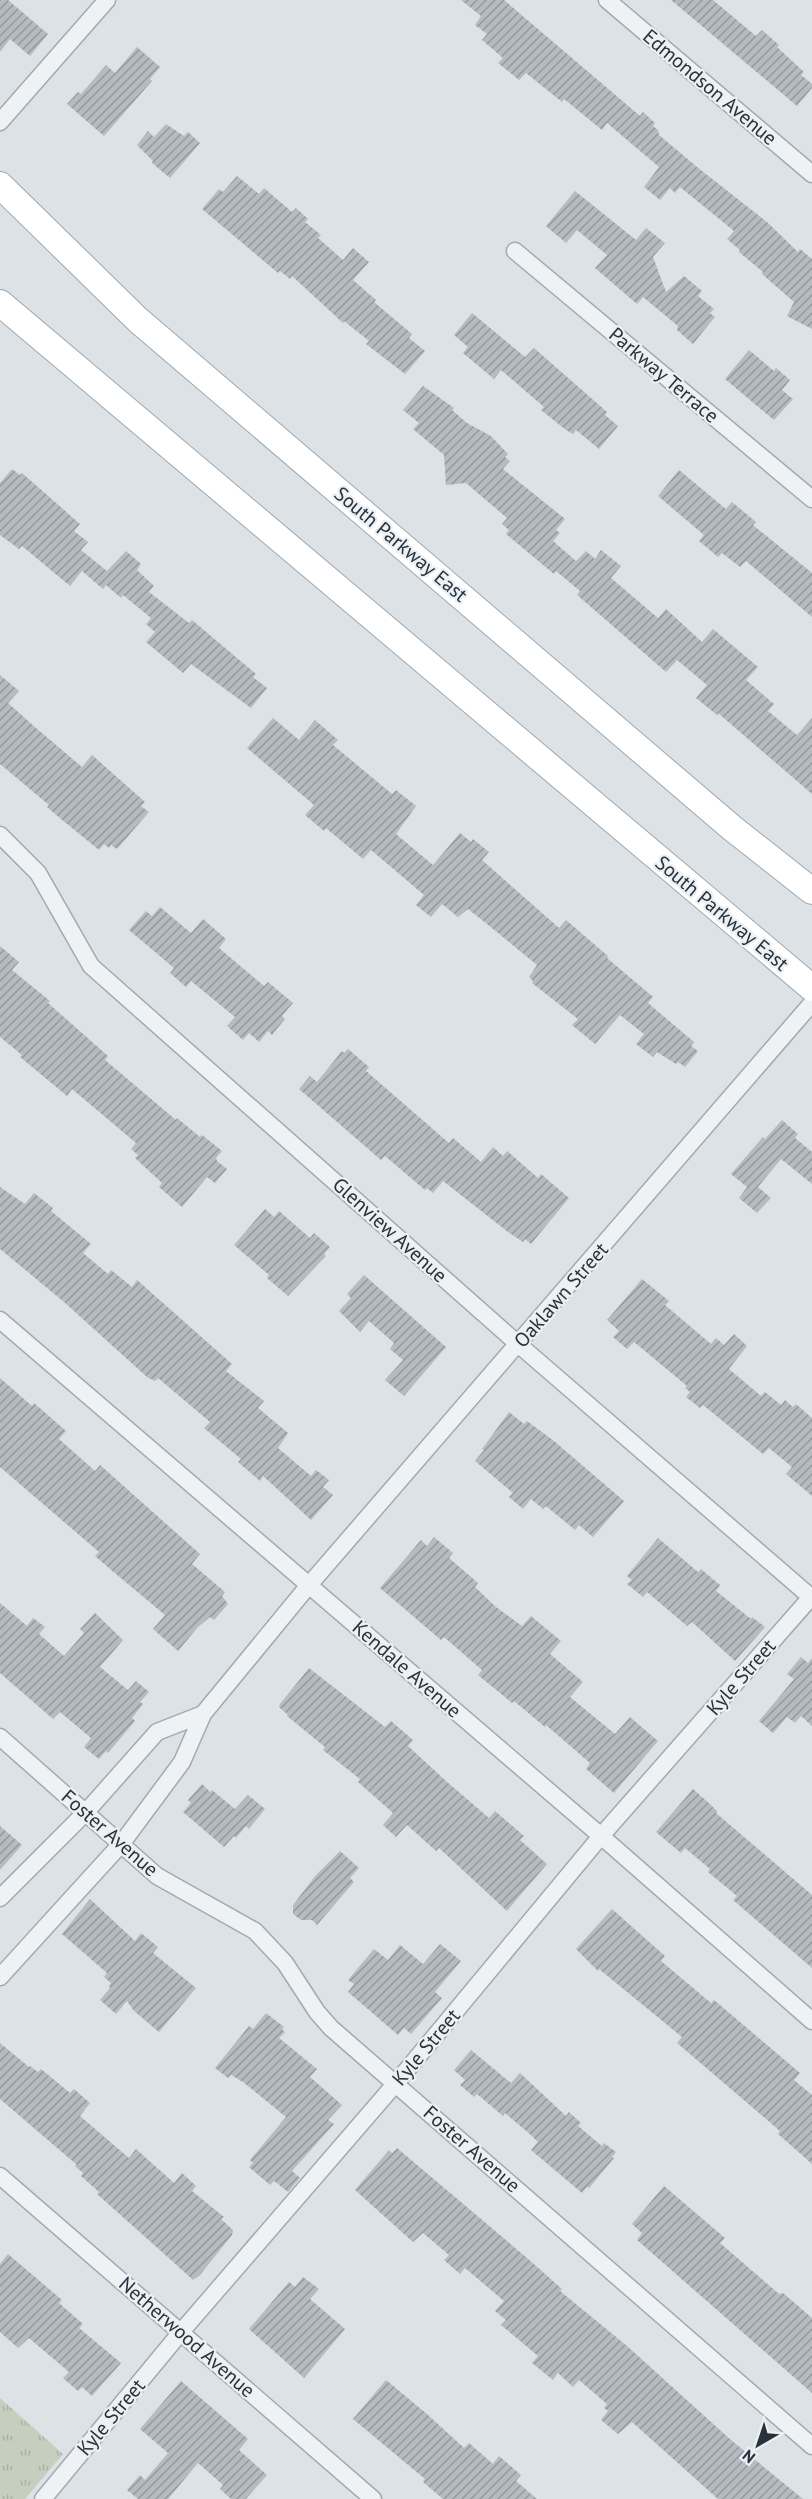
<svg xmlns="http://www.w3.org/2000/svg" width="812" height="2499" font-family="'PT Sans',sans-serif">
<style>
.park{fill:url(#park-tufts)}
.building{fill:url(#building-hatch)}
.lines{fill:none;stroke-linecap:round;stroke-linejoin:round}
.street-casing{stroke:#a2aab0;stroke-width:19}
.primary-casing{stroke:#9ca8b1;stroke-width:28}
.street{stroke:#eff2f4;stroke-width:16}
.primary{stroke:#fff;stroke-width:26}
.labels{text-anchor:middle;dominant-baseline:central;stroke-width:4.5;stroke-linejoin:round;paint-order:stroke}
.street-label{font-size:20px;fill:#27323c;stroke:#ebf0f4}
</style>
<defs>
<pattern id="park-tufts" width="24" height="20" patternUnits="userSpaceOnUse" patternTransform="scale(1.5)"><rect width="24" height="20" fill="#c5cfbe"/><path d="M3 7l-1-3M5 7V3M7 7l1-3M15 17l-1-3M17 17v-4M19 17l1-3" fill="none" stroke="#a9b2a4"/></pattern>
<pattern id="building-hatch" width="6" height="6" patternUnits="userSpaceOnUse" patternTransform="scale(1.5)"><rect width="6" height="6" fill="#b4bcc2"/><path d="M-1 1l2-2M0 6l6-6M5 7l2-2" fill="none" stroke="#92999f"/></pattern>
</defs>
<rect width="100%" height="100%" fill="#dce2e6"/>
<polygon class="park" points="0,2398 63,2454 25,2499 0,2499"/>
<g class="building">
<polygon points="0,0 8,0 48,34 30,56 10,39 0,52"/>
<polygon points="461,0 504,0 640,116 643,112 655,123 653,126 658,130 659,135 697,167 768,223 798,252 800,249 812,259 812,329 787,316 794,302 762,274 763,272 739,252 740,250 727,239 734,231 680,187 675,193 670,188 660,200 644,187 659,167 607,123 602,130 564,99 562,102 526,73 519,80 498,63 503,58 482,40 487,34 475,25 481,16"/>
<polygon points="671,0 713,0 756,36 762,30 779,45 777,47 804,72 801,75 812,84 812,88 797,106"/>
<polygon points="137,47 160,67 150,79 152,81 104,136 67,104 78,92 81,94 106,65 115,73"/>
<polygon points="166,124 184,136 188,132 200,143 170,178 152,163 153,161 137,145 148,131 154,137"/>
<polygon points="237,176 259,194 264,188 292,212 296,208 308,219 305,222 321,235 318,238 343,260 353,248 369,262 353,280 376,300 374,302 412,334 409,338 425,351 405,374 366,344 369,341 344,321 343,323 292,276 290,279 280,271 278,273 202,209 219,189 223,192"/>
<polygon points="575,191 636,240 646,228 665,243 653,257 666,292 684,276 702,291 698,296 714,309 710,313 715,317 693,344 677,330 678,326 643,297 637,304 595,268 607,255 577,230 566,243 546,226"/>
<polygon points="472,313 525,357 534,348 607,412 605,415 618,426 599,449 576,430 573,434 566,430 541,410 544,407 501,370 494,379 463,353 468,347 454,335"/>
<polygon points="749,350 774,371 776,368 790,380 782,390 793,399 774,420 725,379"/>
<polygon points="423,386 454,408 452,410 467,423 491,436 508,454 505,457 510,461 503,469 565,519 556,530 560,533 553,541 576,561 586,551 595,559 601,550 621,566 611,578 658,618 666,609 702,642 713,629 758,667 746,680 774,704 768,711 797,735 812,718 812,794 718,713 717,715 696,698 707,685 677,660 666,672 577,595 580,591 556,571 554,574 506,534 509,530 502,524 507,518 466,483 446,485 444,455 413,429 419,423 403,410"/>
<polygon points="12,469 20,475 22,473 80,524 74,531 88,542 81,550 107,571 126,551 141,564 137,570 154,586 149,592 189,623 192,620 256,674 253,677 267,688 251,708 191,664 183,673 146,642 155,632 146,624 151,618 123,595 121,598 106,585 103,589 82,571 70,586 22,546 19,549 0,535 0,483"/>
<polygon points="679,470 726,509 732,502 756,522 753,525 812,573 812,617 746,561 740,567 722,553 718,557 699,541 704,535 658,496"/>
<polygon points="0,675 19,691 8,703 36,728 82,767 92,755 145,802 141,806 149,812 117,849 111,845 109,848 104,844 99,850 61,819 47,807 49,805 0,764"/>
<polygon points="273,718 299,740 315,720 338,740 333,745 392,794 396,790 416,806 396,834 433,865 460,833 471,842 473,839 489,852 482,860 559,928 566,920 608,956 607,958 653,997 648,1003 694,1042 691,1046 698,1051 685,1067 678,1062 676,1064 657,1052 653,1057 636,1044 644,1034 620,1015 595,1044 572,1025 578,1019 532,983 533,981 529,977 537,965 492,928 468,909 458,917 442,904 431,917 416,905 424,895 371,850 363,859 326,828 324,831 305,815 314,805 247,748"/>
<polygon points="160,907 191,933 203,919 226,939 219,948 264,986 268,982 293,1003 282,1016 285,1019 272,1035 268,1031 259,1042 249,1033 243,1040 227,1026 235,1017 191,981 186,987 170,973 174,968 129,930 146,911 152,916"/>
<polygon points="0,946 19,962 12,970 50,1001 48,1003 108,1056 105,1060 176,1120 177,1118 200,1137 202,1135 222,1151 216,1158 217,1161 227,1169 215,1183 207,1177 182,1207 159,1187 162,1183 135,1158 138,1155 131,1149 136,1143 72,1089 67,1096 20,1057 22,1055 0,1037"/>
<polygon points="348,1049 369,1067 366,1071 449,1143 453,1138 481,1162 493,1147 503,1156 507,1151 538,1178 541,1174 569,1198 531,1244 525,1239 523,1242 508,1232 443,1181 433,1193 427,1188 425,1190 385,1156 381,1160 299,1089 310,1076 317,1082 342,1051 344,1053"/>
<polygon points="782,1120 798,1134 795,1138 812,1152 812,1184 781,1159 758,1187 771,1198 757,1213 739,1198 747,1187 731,1174 763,1137 765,1139"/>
<polygon points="0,1187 25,1204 34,1193 53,1208 51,1211 91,1244 83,1253 108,1274 111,1270 132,1287 137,1280 232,1364 226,1371 264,1401 258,1408 288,1433 278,1448 311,1476 316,1470 329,1480 323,1487 333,1495 311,1520 263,1476 260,1481 238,1462 241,1459 204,1428 210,1422 158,1378 155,1381 147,1377 64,1302 0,1249"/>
<polygon points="265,1209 274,1217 279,1211 310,1238 314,1233 330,1247 324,1254 326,1256 288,1296 267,1278 269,1275 234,1245"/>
<polygon points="364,1275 446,1347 404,1396 385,1380 403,1360 390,1349 394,1343 369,1321 360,1332 339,1311 351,1298 347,1294"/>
<polygon points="642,1279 669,1301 665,1305 711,1344 716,1338 724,1345 734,1334 747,1346 729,1369 761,1396 765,1392 781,1405 785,1400 793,1407 796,1404 812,1418 812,1496 786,1474 792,1467 769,1448 763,1454 703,1405 700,1408 686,1397 690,1392 685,1388 687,1386 634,1342 627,1349 613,1337 619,1331 607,1320"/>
<polygon points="0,1378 32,1406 34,1403 66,1431 59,1439 95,1471 100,1465 200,1554 192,1564 225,1592 222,1596 228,1604 214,1620 210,1617 198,1627 178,1651 153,1629 165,1615 110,1569 95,1556 99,1552 0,1467"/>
<polygon points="509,1412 524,1424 527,1421 554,1441 624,1501 593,1537 579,1525 575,1530 546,1506 543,1509 531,1499 523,1509 509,1497 513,1493 475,1461 484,1450 482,1449"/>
<polygon points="434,1537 453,1553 449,1558 478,1583 475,1587 496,1607 522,1626 531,1616 561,1641 550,1654 583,1682 570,1697 615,1734 630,1717 658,1741 614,1793 586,1769 590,1763 546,1725 545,1727 514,1701 512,1703 478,1675 482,1670 444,1637 441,1640 380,1588 421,1540 427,1546"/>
<polygon points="658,1538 698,1572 701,1569 720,1585 716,1591 751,1619 752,1617 765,1627 735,1661 692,1622 687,1626 647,1592 643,1597 627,1584 632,1580 627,1576"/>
<polygon points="0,1603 27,1626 33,1618 45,1627 39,1634 64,1656 84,1633 80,1629 95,1613 123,1640 100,1667 128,1690 136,1681 149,1692 140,1702 143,1704 132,1718 135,1721 108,1753 106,1751 99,1759 84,1747 91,1738 60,1712 53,1719 0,1673"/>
<polygon points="801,1657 808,1663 812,1658 812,1726 801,1716 795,1723 787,1717 773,1733 759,1721 794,1679 787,1674"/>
<polygon points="309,1668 385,1727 391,1721 413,1740 408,1746 446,1781 489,1818 495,1811 524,1836 520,1840 547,1864 507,1911 439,1848 436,1851 407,1825 396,1837 383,1825 393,1813 358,1782 360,1779 323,1750 325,1747 287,1716 288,1715 279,1707 280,1704"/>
<polygon points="202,1784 210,1792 212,1790 235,1809 248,1795 265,1809 249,1829 246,1826 236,1838 234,1836 224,1847 183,1812 191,1803 188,1800"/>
<polygon points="693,1789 711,1805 717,1811 716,1813 812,1895 812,1968 733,1900 737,1896 708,1872 710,1869 685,1848 681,1853 656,1832"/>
<polygon points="0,1826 22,1845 0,1870"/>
<polygon points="340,1851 359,1868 350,1878 354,1882 317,1925 312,1920 301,1920 293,1914 293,1905 316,1875"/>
<polygon points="90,1899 135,1941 141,1933 158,1947 153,1953 196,1988 159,2032 134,2011 127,2001 116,2014 100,2000 110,1988 109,1986 111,1983 104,1977 107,1973 62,1934"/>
<polygon points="612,1909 665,1956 661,1961 711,2003 714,2000 800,2073 794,2080 812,2095 812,2164 778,2134 780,2131 677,2043 682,2037 599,1969 598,1971 576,1949"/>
<polygon points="440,1944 461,1961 435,1992 442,1998 411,2034 404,2028 398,2035 348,1992 354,1984 348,1980 374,1949 388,1960 400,1945 423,1964"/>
<polygon points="266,2013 284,2027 282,2029 285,2032 279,2038 317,2069 310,2077 342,2105 328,2120 334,2124 292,2171 300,2178 288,2192 274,2181 270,2185 249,2167 253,2163 250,2160 286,2117 243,2082 231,2075 228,2078 215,2068 249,2026 253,2029"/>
<polygon points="0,2043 29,2067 30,2066 38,2072 41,2069 70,2093 74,2089 90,2103 80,2116 129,2158 136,2149 174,2183 182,2173 196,2186 192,2191 224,2217 221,2219 233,2230 232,2235 200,2275 193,2280 171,2260 97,2194 99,2192 81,2176 83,2173 75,2166 77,2165 0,2099"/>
<polygon points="471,2050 511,2083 520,2073 566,2116 569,2112 581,2123 578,2126 602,2146 604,2143 616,2152 612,2157 614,2158 589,2188 587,2187 582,2193 531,2150 538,2142 532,2136 505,2113 503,2116 477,2094 474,2097 460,2085 465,2080 454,2070"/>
<polygon points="397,2148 527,2258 562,2289 560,2291 627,2346 731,2440 803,2499 718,2499 632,2422 618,2434 601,2420 608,2411 604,2408 607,2404 579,2380 573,2387 558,2373 553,2380 532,2363 538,2356 501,2325 506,2320 495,2311 504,2301 465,2268 460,2274 444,2260 449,2255 423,2233 413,2242 355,2190 389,2150 392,2153"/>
<polygon points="664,2186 725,2238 720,2243 779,2294 783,2293 812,2318 812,2393 637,2240 642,2233 632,2224"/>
<polygon points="8,2254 62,2300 59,2303 83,2324 79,2328 121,2363 92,2396 82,2387 78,2391 63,2378 69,2372 29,2338 18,2348 0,2332 0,2264"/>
<polygon points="303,2277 319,2289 310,2299 345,2329 304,2378 249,2329 289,2282 295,2287"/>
<polygon points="386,2380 427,2414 464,2448 469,2443 493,2464 499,2456 521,2475 516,2481 537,2499 443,2499 423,2482 425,2479 353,2419"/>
<polygon points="181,2381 248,2439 239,2450 267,2475 246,2499 231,2499 220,2489 223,2485 198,2463 168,2499 138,2499 127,2490 140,2475 145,2480 168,2453 140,2429"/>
</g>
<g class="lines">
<defs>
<g id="street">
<polyline points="607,0 812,174"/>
<polyline points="0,122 107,0"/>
<polyline points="515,251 812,499"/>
<polyline points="0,835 38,873 91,966 518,1344 812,1598"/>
<polyline points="0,1320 601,1836 812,2021"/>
<polyline points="0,1737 157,1876 255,1931 285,1963 317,2012 331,2028 812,2446"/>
<polyline points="0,1898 86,1812 157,1732 203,1714"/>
<polyline points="0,1977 122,1843 182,1762 203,1714 309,1585 812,1003"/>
<polyline points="0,2176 373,2499"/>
<polyline points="43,2499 181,2332 396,2083 601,1836 812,1596"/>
</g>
<g id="primary">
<polyline points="0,185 138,320 732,828 812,891"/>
<polyline points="0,303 812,988"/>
</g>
</defs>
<use href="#street" class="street-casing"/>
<use href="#primary" class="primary-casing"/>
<use href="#street" class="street"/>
<use href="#primary" class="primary"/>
</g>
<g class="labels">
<g class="street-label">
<text transform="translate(710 87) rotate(40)">Edmondson Avenue</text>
<text transform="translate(664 375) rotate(40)">Parkway Terrace</text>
<text transform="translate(401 544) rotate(40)">South Parkway East</text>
<text transform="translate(722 913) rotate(40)">South Parkway East</text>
<text transform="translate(390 1230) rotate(42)">Glenview Avenue</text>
<text transform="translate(561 1295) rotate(-49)">Oaklawn Street</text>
<text transform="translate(407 1669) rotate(41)">Kendale Avenue</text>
<text transform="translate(741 1677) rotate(-49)">Kyle Street</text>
<text transform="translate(110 1833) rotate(41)">Foster Avenue</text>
<text transform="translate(426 2047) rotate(-50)">Kyle Street</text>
<text transform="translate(472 2149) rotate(41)">Foster Avenue</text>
<text transform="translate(187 2337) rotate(41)">Netherwood Avenue</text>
<text transform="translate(111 2417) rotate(-50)">Kyle Street</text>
</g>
</g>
<g transform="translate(758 2445) rotate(219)" stroke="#ebf0f4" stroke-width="4.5" paint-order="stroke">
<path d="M0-4.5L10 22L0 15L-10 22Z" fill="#27323c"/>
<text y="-9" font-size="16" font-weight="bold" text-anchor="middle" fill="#27323c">N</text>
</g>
</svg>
